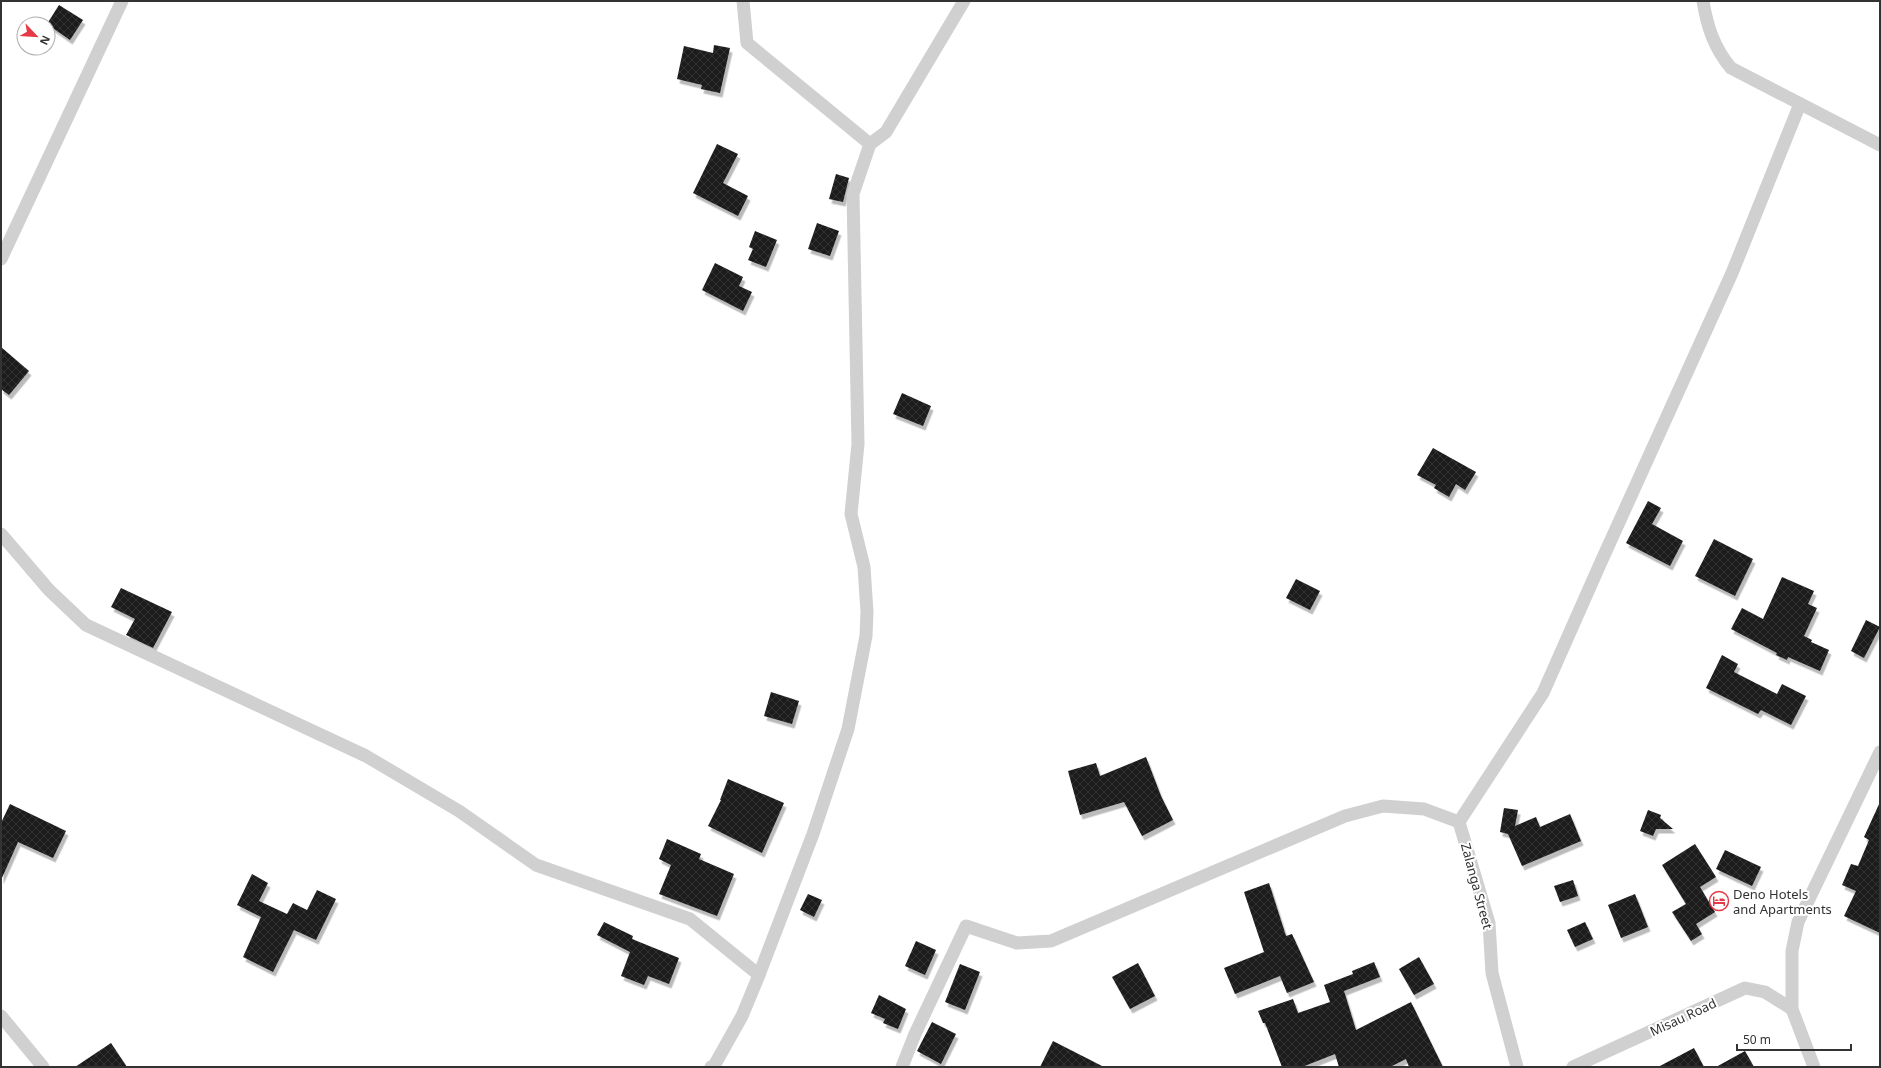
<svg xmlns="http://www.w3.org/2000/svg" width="1881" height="1068" font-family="'Noto Sans',sans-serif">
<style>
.building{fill:url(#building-cross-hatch);filter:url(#shadow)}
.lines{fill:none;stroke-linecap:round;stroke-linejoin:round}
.minor{stroke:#d0d0d0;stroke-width:13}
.labels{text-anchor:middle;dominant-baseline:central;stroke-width:4;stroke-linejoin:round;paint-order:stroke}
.street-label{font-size:13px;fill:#333;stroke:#fff}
.poi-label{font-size:13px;fill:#333;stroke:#fff;text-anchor:start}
</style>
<defs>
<pattern id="building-cross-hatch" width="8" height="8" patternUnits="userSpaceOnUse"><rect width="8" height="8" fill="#1a1a1a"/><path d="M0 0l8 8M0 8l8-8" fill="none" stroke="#333"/></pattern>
<filter id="shadow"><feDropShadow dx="2.5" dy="4.5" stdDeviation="0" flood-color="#0004"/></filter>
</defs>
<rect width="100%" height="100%" fill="#fff"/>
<g class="building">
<polygon points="59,5 83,20 70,40 47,24"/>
<polygon points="714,45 730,48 720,93 701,89 702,85 677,79 684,46 713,53"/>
<polygon points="717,144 738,154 723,183 748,196 738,216 693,193"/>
<polygon points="836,174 849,178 843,202 829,199"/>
<polygon points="817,223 839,231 830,256 808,249"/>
<polygon points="755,231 777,240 766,267 748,260 753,249 749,247"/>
<polygon points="715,263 743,277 739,286 752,292 743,311 702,290"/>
<polygon points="1,347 29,371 9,395 1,389"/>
<polygon points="902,393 931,406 923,426 893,414"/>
<polygon points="1433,448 1476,472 1465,490 1456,484 1449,497 1434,488 1436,485 1417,475"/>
<polygon points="1648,501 1661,508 1652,524 1683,541 1670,566 1626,543"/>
<polygon points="1714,539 1753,559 1735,596 1695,576"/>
<polygon points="1782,577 1814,591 1808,604 1817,608 1804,636 1812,640 1811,642 1829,650 1820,671 1788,657 1787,660 1776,655 1777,653 1731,629 1742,608 1763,619"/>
<polygon points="1296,579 1320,591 1310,610 1286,598"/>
<polygon points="121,588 172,612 153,648 126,635 135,619 111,607"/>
<polygon points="1866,620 1880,627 1864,658 1851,651"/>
<polygon points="1722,655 1738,664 1734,672 1777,694 1782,684 1806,696 1791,725 1761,710 1758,714 1706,688"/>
<polygon points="771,692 799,701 792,724 764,716"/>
<polygon points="1146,757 1161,796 1173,820 1142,836 1124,802 1080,815 1068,771 1096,763 1100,776"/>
<polygon points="728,779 784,803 762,853 708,826 721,800 720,800"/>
<polygon points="1880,802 1880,933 1844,916 1856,891 1842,885 1851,864 1858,866 1869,840 1864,837"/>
<polygon points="10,804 66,831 53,858 18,842 1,880 1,823"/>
<polygon points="1504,808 1518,810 1515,826 1536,817 1540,827 1570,814 1581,841 1522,866 1508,834 1500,832"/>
<polygon points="1648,810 1661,815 1660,818 1673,829 1656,829 1653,836 1640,831"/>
<polygon points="667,839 701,854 699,859 734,874 717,916 659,894 671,865 659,859"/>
<polygon points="1695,844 1716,877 1700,887 1715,912 1696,924 1702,934 1691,941 1672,912 1686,904 1662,865"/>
<polygon points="1725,850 1761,867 1752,886 1716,869"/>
<polygon points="252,874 268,883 259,901 287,914 293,903 307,910 317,890 336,899 316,940 294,930 273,972 243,957 261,917 237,905"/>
<polygon points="1573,880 1578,896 1560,902 1554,886"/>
<polygon points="1269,883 1286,936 1292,934 1314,982 1287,993 1280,976 1235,994 1224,968 1264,952 1244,892"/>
<polygon points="808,894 822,900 814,917 800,910"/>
<polygon points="1635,894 1648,927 1621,938 1608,905"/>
<polygon points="604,922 633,936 632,939 679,958 669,984 648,976 644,985 621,976 630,952 597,935"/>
<polygon points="1585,922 1593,939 1575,947 1567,930"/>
<polygon points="916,941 936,950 925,975 905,966"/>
<polygon points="1419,957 1434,984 1414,995 1399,969"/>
<polygon points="1374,962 1380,977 1344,991 1356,1030 1411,1002 1443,1067 1409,1067 1406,1059 1390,1067 1339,1067 1335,1054 1302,1067 1282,1067 1265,1023 1263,1023 1258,1011 1293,999 1298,1013 1330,1002 1324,985 1353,974 1352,971"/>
<polygon points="1138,963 1155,996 1130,1009 1112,977"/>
<polygon points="960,964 980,972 965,1010 945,1002"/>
<polygon points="879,995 906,1009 898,1029 883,1023 885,1019 871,1013"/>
<polygon points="932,1022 956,1034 941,1064 917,1051"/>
<polygon points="1053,1041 1104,1067 1040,1067"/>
<polygon points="111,1043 127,1067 75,1067"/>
<polygon points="1694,1048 1704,1067 1658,1067"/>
<polygon points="1745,1051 1754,1067 1716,1067"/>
</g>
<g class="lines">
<g class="minor">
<path d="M 1703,1 C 1707,26 1714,48 1731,68 L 1880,145"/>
<polyline points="870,144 886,132 964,1"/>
<polyline points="1,259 122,1"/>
<polyline points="1,534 49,590 86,625 366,756 459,811 536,865 690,919 759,975"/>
<polyline points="1459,822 1543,693 1601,562 1732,273 1800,104"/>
<polyline points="1459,822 1489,923 1492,973 1517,1067"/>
<polyline points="1,1016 43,1067"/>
<polyline points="711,1067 714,1066 742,1016 759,975 813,834 848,729 866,636 867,612 864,567 851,514 858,444 853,194 870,144 747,43 743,1"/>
<polyline points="902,1067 915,1034 966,926 1017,943 1051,941 1345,816 1383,806 1424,809 1459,822"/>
<polyline points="1573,1067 1745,988 1765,992 1792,1009"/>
<polyline points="1814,1067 1792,1009 1792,951 1798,922 1880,752"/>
</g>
</g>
<defs>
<symbol id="hotel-ring" viewBox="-11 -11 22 22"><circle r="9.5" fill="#fff" stroke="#e63946" stroke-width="1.5"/><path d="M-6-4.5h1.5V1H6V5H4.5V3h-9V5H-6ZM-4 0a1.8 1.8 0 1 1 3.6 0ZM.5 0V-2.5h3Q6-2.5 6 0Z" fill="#e63946"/></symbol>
</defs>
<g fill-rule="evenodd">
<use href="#hotel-ring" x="1708" y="890" width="22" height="22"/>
</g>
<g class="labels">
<g class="street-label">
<text transform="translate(1477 886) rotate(75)">Zalanga Street</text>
<text transform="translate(1683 1017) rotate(-25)">Misau Road</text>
</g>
<g class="poi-label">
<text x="1733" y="894">Deno Hotels<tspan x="1733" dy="15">and Apartments</tspan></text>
</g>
</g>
<rect width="1881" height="1068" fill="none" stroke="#333333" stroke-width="4"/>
<g transform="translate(36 36) rotate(115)"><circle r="19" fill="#ffffff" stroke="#adadad"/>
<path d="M0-3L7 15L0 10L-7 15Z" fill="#e63946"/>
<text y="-6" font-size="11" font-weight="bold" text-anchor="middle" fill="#333333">N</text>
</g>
<path d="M1737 1044v6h114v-6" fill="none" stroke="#333333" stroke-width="2"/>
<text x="1743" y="1044" font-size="12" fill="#333333" stroke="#ffffff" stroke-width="3" paint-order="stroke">50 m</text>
</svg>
